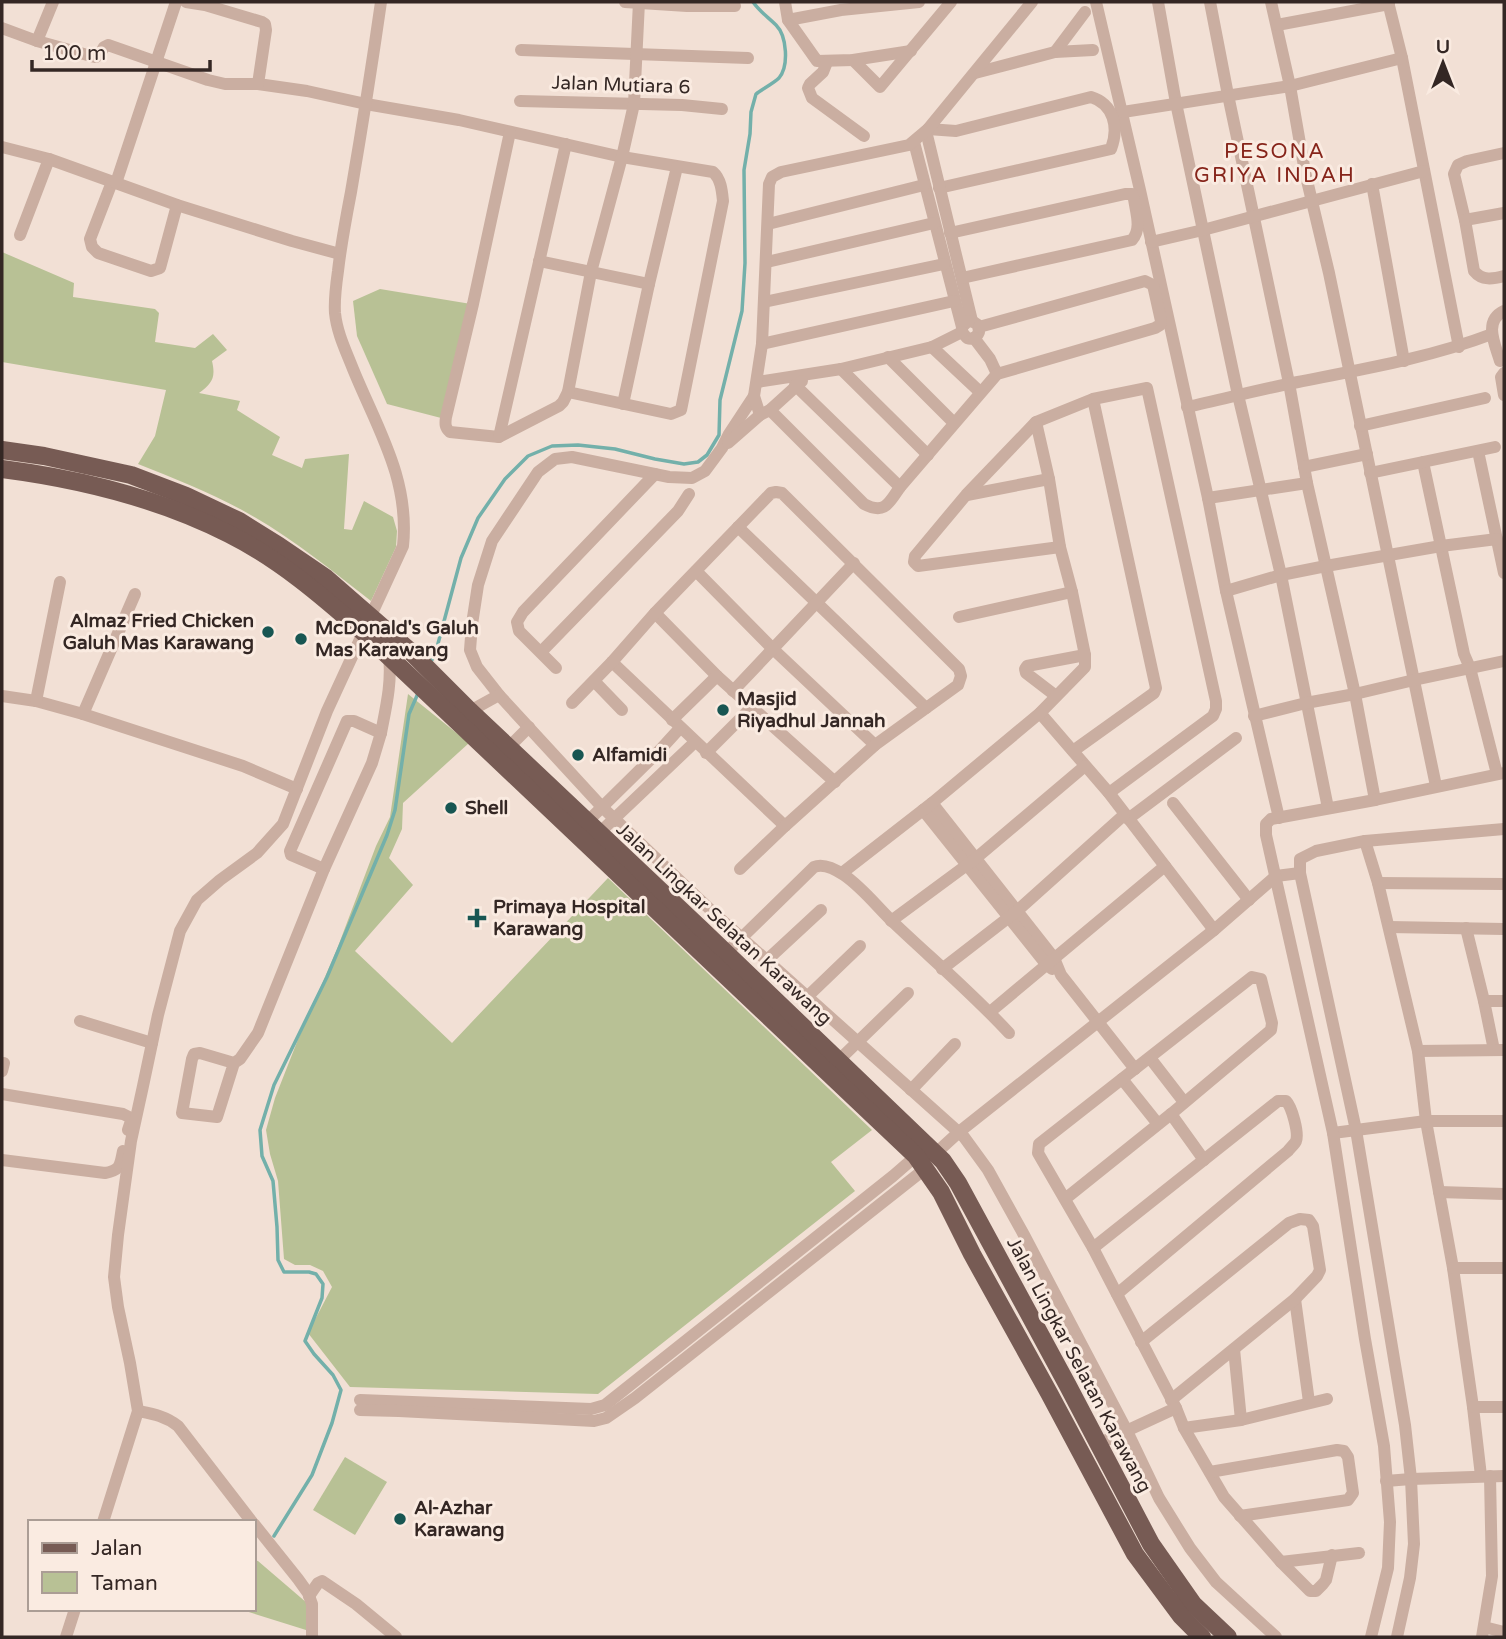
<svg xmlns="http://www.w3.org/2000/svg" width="1506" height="1639" font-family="'Varela Round',sans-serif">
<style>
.green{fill:#b8c195}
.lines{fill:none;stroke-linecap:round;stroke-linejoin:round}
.stream{stroke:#73b0aa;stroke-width:3.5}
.minor{stroke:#caaea1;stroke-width:12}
.primary{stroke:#775b54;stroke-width:18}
.poi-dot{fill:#185652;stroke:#faebe1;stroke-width:2.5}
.labels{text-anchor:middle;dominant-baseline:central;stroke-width:6;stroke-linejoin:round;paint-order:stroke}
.street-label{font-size:19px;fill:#342724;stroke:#faebe1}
.poi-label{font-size:19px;font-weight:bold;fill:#342724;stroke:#faebe1;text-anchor:start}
.neighbourhood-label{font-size:21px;letter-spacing:2px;fill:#86241a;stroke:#faebe1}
</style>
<rect width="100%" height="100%" fill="#f2e0d5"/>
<g class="green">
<path d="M 2,252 L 74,283 L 73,297 L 155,309 L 159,313 L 155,342 L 195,348 L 213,334 L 227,350 L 212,361 C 216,378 212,383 199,393 L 240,401 L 237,410 L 280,437 L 272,455 L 302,468 L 305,459 L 349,454 L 344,529 L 352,530 L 364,501 L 393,517 L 397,531 L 396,547 L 371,601 C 330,569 288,535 242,510 C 209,492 173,478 138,464 L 155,436 L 166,390 L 2,362 Z"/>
<polygon points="380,289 471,304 445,419 387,404 357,336 353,301"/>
<polygon points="408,694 469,743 403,803 402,829 389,858 413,885 355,951 452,1043 608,878 872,1130 831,1162 855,1191 598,1394 350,1387 308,1333 332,1287 323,1271 310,1265 295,1265 284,1259 278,1181 270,1154 266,1130 275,1098 297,1042 337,949 376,846 390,817"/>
<polygon points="345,1457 387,1482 355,1535 313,1510"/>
<polygon points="254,1560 258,1561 307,1603 306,1630 239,1609 254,1609"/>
</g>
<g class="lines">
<g class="stream">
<path d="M 430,664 L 436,651 L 461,558 L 478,518 L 505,479 L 528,456 L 552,446 L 578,445 L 615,449 L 655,459 L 684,464 L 698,462 L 707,455 L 719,435 L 720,400 L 742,311 L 745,263 L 744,170 L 750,134 L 751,112 L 756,94 C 761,90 774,83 779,78 C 789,66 787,36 776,25 C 768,17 760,12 753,2"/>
<polyline points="274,1536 312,1475 332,1423 341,1390 333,1375 314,1354 305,1341 322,1298 323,1284 316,1274 309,1272 284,1272 278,1260 277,1227 273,1181 262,1156 260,1130 274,1085 327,977 387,835 395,810 409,714 419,691"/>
</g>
<g class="minor">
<path d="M 186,2 L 205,5 L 262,22 L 265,24 L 266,30 L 258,84 L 307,91 L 366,104 L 459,120 L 622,157 L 713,172 C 721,179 722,191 723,201 L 681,410 L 671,414 L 568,392"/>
<polyline points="625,2 687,6 735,6"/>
<polyline points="785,2 788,20 817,61 853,60 911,51"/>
<polyline points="1096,2 1140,190 1208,498 1226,591 1279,818"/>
<polyline points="1158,2 1176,103 1238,395 1281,575 1328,808"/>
<polyline points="1210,2 1228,95 1289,383 1307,483 1355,694 1375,800"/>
<polyline points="1271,2 1290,86 1305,172 1329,273 1436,786"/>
<polyline points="1388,2 1402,58 1459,347"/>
<polyline points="788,20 841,10 919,2"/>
<polyline points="1277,25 1389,4"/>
<polyline points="2,28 37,41 91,56 96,57 100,54 104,47 108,45 208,80 225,84 258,84"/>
<polyline points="37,41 53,2"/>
<polyline points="521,50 748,58"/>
<polyline points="1055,52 1085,12"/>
<polyline points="853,60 880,87 951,2"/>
<polyline points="827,62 823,72 810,84 808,88 812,98 864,136"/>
<polyline points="975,73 1055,52 1093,50"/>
<polyline points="520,101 682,105 722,109"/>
<polyline points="1123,112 1290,86 1402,58"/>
<path d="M 928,129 L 956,131 L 1091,97 C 1114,104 1119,128 1111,149 L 939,188"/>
<polyline points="926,131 972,321"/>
<path d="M 510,132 L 473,304 L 446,417 C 445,424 445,428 450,432 L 499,437 L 559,406 L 563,402 L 568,392 L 591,272 L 622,157 L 634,104 L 639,2"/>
<path d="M 914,142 L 962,327 L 962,332 L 967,338 C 973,340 977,337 979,332 L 978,325 L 972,321 L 967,322 L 962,327"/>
<polyline points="2,147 49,159 177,205 292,241 340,254"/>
<path d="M 1504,153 L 1467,161 L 1458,165 L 1454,174 L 1465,220 L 1474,271 C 1482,281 1493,279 1504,276"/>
<polyline points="112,182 90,239 92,247 98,253 151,271 160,268 177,205"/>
<polyline points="116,183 176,2"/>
<polyline points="1372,184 1404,361"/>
<polyline points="1465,220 1504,213"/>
<polyline points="768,224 924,185"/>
<path d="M 950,233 L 1125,194 L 1132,194 L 1134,199 C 1136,213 1142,229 1132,240 L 962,278"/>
<polyline points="20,235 49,159"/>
<polyline points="1151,242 1203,230 1424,171"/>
<polyline points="539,261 649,284"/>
<polyline points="767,262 934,223"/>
<polyline points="764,302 944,264"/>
<polyline points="974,338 990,359 997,374"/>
<polyline points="762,344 954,301"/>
<polyline points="932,347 980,392"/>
<polyline points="888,357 954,423"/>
<path d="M 1500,361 C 1495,344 1483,321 1504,311"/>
<polyline points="841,369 928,455"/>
<polyline points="1504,373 1501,377 1504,395"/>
<polyline points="757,382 841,369 932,347 962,332"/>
<polyline points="795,385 900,487"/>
<polyline points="754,396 729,434 722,448 705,471 692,478 669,477 572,457 555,459 538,472 492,541 478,585 472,624 470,650 477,667 499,695 602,807 716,915 964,1137 988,1170 1024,1235 1127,1431 1159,1498 1190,1548 1216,1582 1276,1637"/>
<polyline points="623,404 649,284 677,167"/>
<path d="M 1187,407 C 1224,399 1261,389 1298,382 C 1364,369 1429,358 1492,334"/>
<path d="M 770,410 L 864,504 C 885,515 889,503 900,487 L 997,374 L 1155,328 L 1160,325 L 1161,321 L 1153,285 L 1145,281 L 979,327"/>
<polyline points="760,415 754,396 762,344 769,184 772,177 781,172 909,145 928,129 1032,2"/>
<polyline points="1360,426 1485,398"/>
<polyline points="499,437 566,144"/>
<polyline points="728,443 760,415 770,410 802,381"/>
<polyline points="1478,451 1504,573"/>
<polyline points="1423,462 1464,654 1470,668 1497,774"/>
<polyline points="1304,467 1367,454"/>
<polyline points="1370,473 1495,447"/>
<polyline points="967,495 1049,479"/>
<polyline points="1208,498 1307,483"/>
<polyline points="738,527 926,708"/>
<polyline points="1060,547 918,566 914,562 915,556 966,495 1036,422 1093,399 1147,388 1216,701 1216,709 1213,716 1109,793"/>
<polyline points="696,571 773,649 875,745"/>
<polyline points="1226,591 1281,575 1326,566 1441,546 1497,539"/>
<polyline points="655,613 717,676 835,782"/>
<polyline points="959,617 1072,592"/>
<polyline points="541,652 678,511 689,494"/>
<polyline points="612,662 785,826"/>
<polyline points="556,668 519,631 517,622 523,612 655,474"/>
<polyline points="594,681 622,710"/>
<polyline points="733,691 854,563"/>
<polyline points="2,696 36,701 83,714 243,766 297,789"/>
<polyline points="1056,696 1026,673 1025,669 1027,666 1085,655"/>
<polyline points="36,701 60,582"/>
<polyline points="572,703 612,662 655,613 771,493 776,492 782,493 959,669 961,676 958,685 875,745 785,826 740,869"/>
<polyline points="470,711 499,695"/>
<polyline points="1040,713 1109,793 1214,930"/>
<polyline points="83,714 135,594"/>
<polyline points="1254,716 1306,703 1355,694 1414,680 1504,661"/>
<polyline points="672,720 717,676"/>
<polyline points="508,748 529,727"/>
<polyline points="1073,751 1154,693 1156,688 1093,399"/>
<polyline points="706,753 751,708"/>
<polyline points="932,803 1054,958 1061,975 1135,1069"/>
<polyline points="1173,803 1249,900"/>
<polyline points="923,810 1046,964 1052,969"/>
<polyline points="1128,819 1236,738"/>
<polyline points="587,822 660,750 680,728"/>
<polyline points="598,834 695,742"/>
<polyline points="1365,841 1378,883 1418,1051 1426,1121 1453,1268 1473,1407 1481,1476"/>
<path d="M 324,869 L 291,855 L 290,851 L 347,721 L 354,721 L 381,733 C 386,707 392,683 389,656"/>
<polyline points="842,873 932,803 1040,713 1085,667 1085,655 1072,592 1060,547 1049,479 1036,422"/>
<polyline points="1378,883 1504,884"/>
<polyline points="891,921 975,859 1085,766"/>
<polyline points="1389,927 1504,929"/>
<polyline points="1466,928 1484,1001 1494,1050"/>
<path d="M 726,953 L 814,867 C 823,863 835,869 844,875 C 863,888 878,908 895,924 C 933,960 973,994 1009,1033"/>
<polyline points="767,960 821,910"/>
<polyline points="942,969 1017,911 1124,815"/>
<polyline points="808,996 860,946"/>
<polyline points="1484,1001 1504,1001"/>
<polyline points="990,1012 1165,866"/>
<polyline points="80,1021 152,1043"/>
<polyline points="1418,1051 1504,1050"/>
<polyline points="1150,1058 1184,1102"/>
<polyline points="838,1061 908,993"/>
<polyline points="234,1063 200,1053 194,1054 192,1059 182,1113 217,1117 234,1063 240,1059 258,1033 324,869 372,763 381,733"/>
<polyline points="2,1071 4,1063"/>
<polyline points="1122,1079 1158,1124"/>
<polyline points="911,1090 955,1044"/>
<polyline points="2,1094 123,1114 129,1117 131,1121 128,1130"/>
<polyline points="1171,1114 1204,1160"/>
<polyline points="1333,1133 1426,1121 1504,1121"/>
<polyline points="935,1154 959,1132 1214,930 1276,876 1300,873"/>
<path d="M 2,1160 L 105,1173 C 121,1170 120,1165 123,1151"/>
<polyline points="1439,1192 1504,1194"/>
<polyline points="1065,1199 1171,1114 1271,1030 1272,1023 1261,979 1252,977 1039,1144 1038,1153 1093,1248 1176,1408 1184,1428 1224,1497 1281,1562 1310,1591 1316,1591 1323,1584 1326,1580 1332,1555"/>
<path d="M 1093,1248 L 1278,1101 L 1286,1101 C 1292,1107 1299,1133 1296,1141 C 1295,1144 1289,1149 1288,1151 L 1117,1294"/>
<polyline points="1453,1268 1504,1268"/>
<polyline points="1295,1299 1309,1402"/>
<polyline points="1141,1342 1289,1223 1300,1219 1309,1220 1313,1226 1320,1270 1317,1276 1295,1299 1171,1400"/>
<polyline points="1234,1349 1241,1420"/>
<polyline points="360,1400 591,1409 605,1405 893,1176 916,1156"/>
<polyline points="1473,1407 1504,1407"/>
<polyline points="360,1410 399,1411 594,1421 606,1418 635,1398 926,1168"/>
<path d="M 138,1411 C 153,1414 165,1416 178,1426 L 252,1522"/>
<polyline points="1184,1428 1241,1420 1327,1399"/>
<polyline points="1098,1444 1176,1408"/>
<polyline points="1210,1472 1337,1450 1344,1451 1348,1457 1353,1493 1348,1500 1240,1516"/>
<polyline points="1386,1481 1411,1479 1504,1476"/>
<path d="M 103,1522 L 138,1411 L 130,1363 L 118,1307 L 114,1277 L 118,1235 L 131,1141 L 143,1086 L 158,1015 L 180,931 L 197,900 L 220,880 L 257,853 L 283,824 L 327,711 L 403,546 C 410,479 377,428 353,369 C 346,351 337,333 335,313 C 334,299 336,285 338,271 C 341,244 346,218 351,192 C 362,128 372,65 381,2"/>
<polyline points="254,1524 298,1579 308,1593 312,1604 312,1637"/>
<polyline points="1281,1562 1359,1553"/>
<polyline points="309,1596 318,1583 322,1581 356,1604 396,1637"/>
<polyline points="1484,1627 1504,1632"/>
<polyline points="66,1637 75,1609"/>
<polyline points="1371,1637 1388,1568 1390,1522 1384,1446 1365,1339 1333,1133 1266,835 1266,824 1271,819 1375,800 1504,773"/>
<polyline points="1397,1637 1410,1578 1414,1544 1411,1479 1405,1425 1356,1130 1300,873 1300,859 1316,851 1365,841 1504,829"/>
<polyline points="1482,1637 1492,1576 1490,1476"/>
</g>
<g class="primary">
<polyline points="2,450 44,456 131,475 186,496 239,521 279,546 326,578 411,652 470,711 701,929 943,1161 958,1183 1067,1384 1151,1544 1193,1604 1228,1637"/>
<path d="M 2,469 C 80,479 158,498 229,534 C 279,559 322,596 363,632 L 916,1156 L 941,1192 L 972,1254 L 1049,1393 L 1135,1554 L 1181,1616 L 1202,1637"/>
</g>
</g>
<g class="poi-dot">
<circle cx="268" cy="632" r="7"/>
<circle cx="301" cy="639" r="7"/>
<circle cx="723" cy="710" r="7"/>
<circle cx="578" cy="755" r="7"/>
<circle cx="451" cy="808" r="7"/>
<path d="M473.5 907.5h7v7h7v7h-7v7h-7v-7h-7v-7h7z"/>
<circle cx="400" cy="1519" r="7"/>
</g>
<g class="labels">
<g class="street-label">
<text transform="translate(621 85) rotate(2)">Jalan Mutiara 6</text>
<text transform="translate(724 924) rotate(43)">Jalan Lingkar Selatan Karawang</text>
<text transform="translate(1079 1365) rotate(62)">Jalan Lingkar Selatan Karawang</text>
</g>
<g class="poi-label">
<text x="254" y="621" text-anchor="end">Almaz Fried Chicken<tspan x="254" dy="22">Galuh Mas Karawang</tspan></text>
<text x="315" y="628">McDonald's Galuh<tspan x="315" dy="22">Mas Karawang</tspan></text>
<text x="737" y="699">Masjid<tspan x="737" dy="22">Riyadhul Jannah</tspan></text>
<text x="592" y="755">Alfamidi</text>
<text x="465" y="808">Shell</text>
<text x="493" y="907">Primaya Hospital<tspan x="493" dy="22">Karawang</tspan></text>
<text x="414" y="1508">Al-Azhar<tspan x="414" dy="22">Karawang</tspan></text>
</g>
<g class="neighbourhood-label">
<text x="1275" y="151">PESONA<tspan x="1275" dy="24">GRIYA INDAH</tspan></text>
</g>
</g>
<rect width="1506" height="1639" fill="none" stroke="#342724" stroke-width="7"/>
<rect x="28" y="1520" width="228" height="91" fill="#faebe1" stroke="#ab9d95" stroke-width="2"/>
<rect x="42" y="1543" width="35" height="10" fill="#775b54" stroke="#ab9d95" stroke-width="2"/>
<text x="91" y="1555" font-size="21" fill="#342724">Jalan</text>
<rect x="42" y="1572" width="35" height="21" fill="#b8c195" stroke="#ab9d95" stroke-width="2"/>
<text x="91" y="1590" font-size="21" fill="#342724">Taman</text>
<g transform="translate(1443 63)" stroke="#faebe1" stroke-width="5" paint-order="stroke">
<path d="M0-5L12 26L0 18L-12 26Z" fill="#342724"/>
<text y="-10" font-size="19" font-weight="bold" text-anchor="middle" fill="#342724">U</text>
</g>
<path d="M32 60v10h178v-10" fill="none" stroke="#342724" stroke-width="3.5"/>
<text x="42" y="60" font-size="21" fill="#342724" stroke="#faebe1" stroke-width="5" paint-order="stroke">100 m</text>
</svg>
